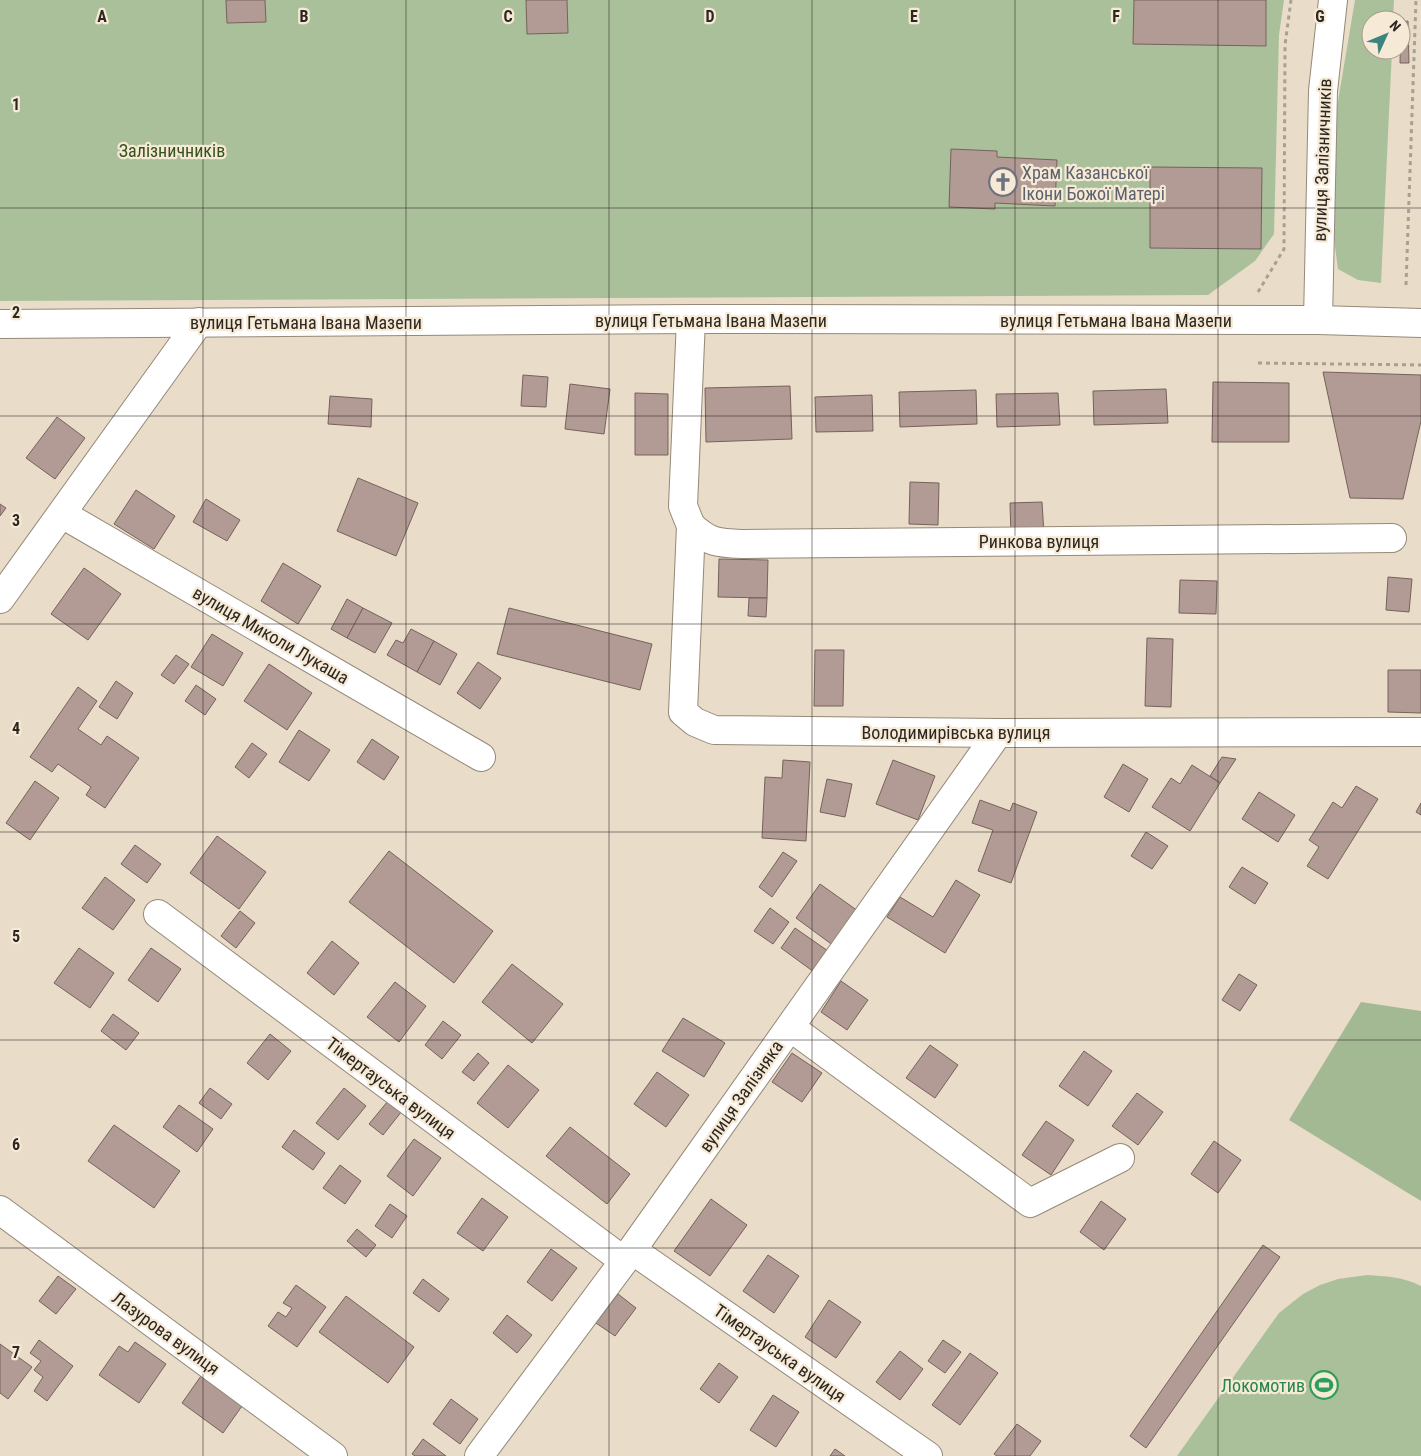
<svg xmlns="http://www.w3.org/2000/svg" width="1421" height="1456" font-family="'Roboto Condensed',sans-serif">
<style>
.green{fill:#aac09b}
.forest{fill:#a3b993}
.building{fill:#b29b94;stroke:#76625b}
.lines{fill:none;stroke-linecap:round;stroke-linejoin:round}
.minor-casing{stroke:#958978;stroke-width:30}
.path{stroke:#aaa091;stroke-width:3;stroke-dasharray:4 4;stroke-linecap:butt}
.minor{stroke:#fff;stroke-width:28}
.grid{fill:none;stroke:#2c2720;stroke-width:1;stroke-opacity:0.55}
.labels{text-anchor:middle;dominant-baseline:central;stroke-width:4.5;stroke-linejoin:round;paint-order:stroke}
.park-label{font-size:18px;fill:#34521b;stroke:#f6e9d6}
.street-label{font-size:18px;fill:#2c2720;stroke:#f6e9d6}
.worship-label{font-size:18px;fill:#5b616d;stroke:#f6e9d6;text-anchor:start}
.leisure-label{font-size:18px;fill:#27864d;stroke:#f6e9d6;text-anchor:end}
.grid-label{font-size:16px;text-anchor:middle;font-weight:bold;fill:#2c2720;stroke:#f6e9d6;stroke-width:4.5;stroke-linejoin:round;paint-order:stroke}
</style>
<rect width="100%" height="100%" fill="#e9dcc9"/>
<g class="green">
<polygon points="0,0 1284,0 1279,35 1274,234 1255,261 1208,295 0,301"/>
<polygon points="1355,0 1394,0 1393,20 1371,20 1371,50 1392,50 1381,283 1358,280 1338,269 1334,239 1335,119"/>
<path d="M 1367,1275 C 1385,1276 1404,1277 1421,1286 L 1421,1456 L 1177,1456 L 1279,1313 L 1303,1294 L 1320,1285 L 1338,1279 Z"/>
</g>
<polygon class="forest" points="1361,1002 1421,1011 1421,1201 1289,1120"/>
<g class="building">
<polygon points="226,0 265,0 266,22 227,23"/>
<polygon points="526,0 567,0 568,33 527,34"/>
<polygon points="1134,0 1266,0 1266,46 1133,44"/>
<polygon points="1408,21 1409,63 1400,63 1401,22"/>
<polygon points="951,149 997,151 997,157 1057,160 1055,206 995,203 995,209 949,207"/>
<polygon points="1150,167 1262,168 1261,249 1150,248"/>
<polygon points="1323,372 1421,375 1421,421 1403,499 1350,498"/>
<polygon points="523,375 548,377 546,407 521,406"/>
<polygon points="1213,382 1289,383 1289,442 1212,442"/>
<polygon points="570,384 610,389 604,434 565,429"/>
<polygon points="790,386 792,439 706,442 705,388"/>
<polygon points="1166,389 1168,423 1094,425 1093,391"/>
<polygon points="976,390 977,424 900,427 899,392"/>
<polygon points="635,393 668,394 668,455 635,455"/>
<polygon points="1058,393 1060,425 997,427 996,394"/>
<polygon points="872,395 873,431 816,432 815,397"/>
<polygon points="330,396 372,399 371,427 328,424"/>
<polygon points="57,417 85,438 55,479 26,458"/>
<polygon points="358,478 418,503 396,556 337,531"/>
<polygon points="910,482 939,483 938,525 909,524"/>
<polygon points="136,490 175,516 154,549 114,524"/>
<polygon points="206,499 240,520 227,541 193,522"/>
<polygon points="1042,502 1044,534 1011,536 1010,503"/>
<polygon points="0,504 6,508 0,516"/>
<polygon points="719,559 768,560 767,598 718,597"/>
<polygon points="283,563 321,586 298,624 261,601"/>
<polygon points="84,568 121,594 88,640 51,614"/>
<polygon points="1388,577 1412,579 1409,612 1386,610"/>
<polygon points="1180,580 1217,581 1216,614 1179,613"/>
<polygon points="749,598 767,598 766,617 748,616"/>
<polygon points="347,599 363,608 347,638 331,629"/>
<polygon points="363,608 392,623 375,653 347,638"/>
<polygon points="509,608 652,644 640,690 497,654"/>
<polygon points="411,629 434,641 417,672 387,655 396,640 403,643"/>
<polygon points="212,634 243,653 223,686 191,667"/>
<polygon points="1147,638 1173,639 1171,707 1145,706"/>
<polygon points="434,641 457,654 440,685 417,672"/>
<polygon points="815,650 844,650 843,706 814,706"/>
<polygon points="176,655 189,664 174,684 161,675"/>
<polygon points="478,662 501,678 480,709 457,693"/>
<polygon points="269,664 312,693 287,730 244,701"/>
<polygon points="1388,670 1421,670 1421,713 1388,712"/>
<polygon points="116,681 133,693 117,719 99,707"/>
<polygon points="196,685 216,699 205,715 185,701"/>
<polygon points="78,687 97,701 78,729 101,745 107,736 139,758 105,808 86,795 91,787 58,764 52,772 30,757"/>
<polygon points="299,730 330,750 309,781 279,762"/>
<polygon points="372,739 399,757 384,780 357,762"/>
<polygon points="252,743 267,754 249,778 235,767"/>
<polygon points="1222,757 1236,759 1220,783 1210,776"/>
<polygon points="783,760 810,762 806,841 762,838 765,777 782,778"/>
<polygon points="893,760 935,776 918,820 876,804"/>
<polygon points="1123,764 1148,779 1129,812 1104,797"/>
<polygon points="1192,765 1220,783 1190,831 1152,807 1171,778 1180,784"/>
<polygon points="827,779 852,784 845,817 820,812"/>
<polygon points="35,781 59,798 30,840 6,823"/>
<polygon points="1356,786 1378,799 1328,879 1307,866 1319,847 1309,840 1333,802 1342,808"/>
<polygon points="1259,792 1295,815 1278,842 1242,819"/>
<polygon points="980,800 1010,811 1013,803 1037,812 1011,883 978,871 993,830 972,823"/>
<polygon points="1421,803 1421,815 1416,812"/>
<polygon points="1146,832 1168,846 1152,869 1131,856"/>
<polygon points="217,836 266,872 239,909 190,873"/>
<polygon points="135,845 161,864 147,883 121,864"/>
<polygon points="389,851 493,931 454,983 349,902"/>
<polygon points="783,852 797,861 772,897 759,887"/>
<polygon points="1242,867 1268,883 1255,904 1229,887"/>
<polygon points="105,877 135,900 113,930 82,908"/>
<polygon points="956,880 980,895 945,953 887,917 900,897 933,917"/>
<polygon points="820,884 858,911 834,946 796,918"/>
<polygon points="770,908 789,922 773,944 754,931"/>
<polygon points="240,911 255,923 236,948 221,936"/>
<polygon points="795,928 828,951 814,972 781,948"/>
<polygon points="332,941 359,963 334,995 307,973"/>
<polygon points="79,948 114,973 90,1008 54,983"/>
<polygon points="151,948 181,969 158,1002 128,980"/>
<polygon points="512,964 563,1004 532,1043 482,1002"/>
<polygon points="1239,974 1257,985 1240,1011 1222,1000"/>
<polygon points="841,981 868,1000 847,1030 821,1012"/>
<polygon points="395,982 426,1006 399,1042 367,1017"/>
<polygon points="113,1014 139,1033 126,1050 101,1031"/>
<polygon points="683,1018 725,1043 704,1077 662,1051"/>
<polygon points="443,1021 461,1035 442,1059 425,1045"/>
<polygon points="270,1034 291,1051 268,1080 247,1063"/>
<polygon points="930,1045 958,1065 935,1098 906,1078"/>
<polygon points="1084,1051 1112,1071 1088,1106 1059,1086"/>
<polygon points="478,1053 489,1063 474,1081 462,1072"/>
<polygon points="792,1053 822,1073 802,1102 772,1082"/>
<polygon points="508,1065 539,1090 508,1128 477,1103"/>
<polygon points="657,1072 689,1095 666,1127 634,1104"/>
<polygon points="210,1088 232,1104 221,1119 199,1103"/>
<polygon points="344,1088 366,1106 338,1140 316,1123"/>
<polygon points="1137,1093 1163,1112 1138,1145 1112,1126"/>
<polygon points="388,1101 402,1111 383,1135 369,1124"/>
<polygon points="179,1105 213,1129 197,1152 163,1127"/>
<polygon points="1046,1121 1074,1140 1051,1175 1022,1155"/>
<polygon points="114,1125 180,1171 154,1208 88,1161"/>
<polygon points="570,1127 630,1174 607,1204 546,1156"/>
<polygon points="294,1130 325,1153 313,1170 282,1147"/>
<polygon points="414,1139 441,1158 413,1196 387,1176"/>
<polygon points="1214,1141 1241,1160 1218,1193 1191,1174"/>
<polygon points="340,1165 361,1181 345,1204 323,1188"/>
<polygon points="482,1198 508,1217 483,1251 457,1233"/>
<polygon points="711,1199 747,1225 710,1276 674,1251"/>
<polygon points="1101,1201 1126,1219 1104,1250 1080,1232"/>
<polygon points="390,1204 407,1216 392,1238 375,1226"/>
<polygon points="357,1229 376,1245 366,1257 347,1241"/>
<polygon points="1263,1245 1280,1257 1146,1448 1130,1436"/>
<polygon points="551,1249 577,1268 552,1301 527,1282"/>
<polygon points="768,1255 799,1276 774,1313 743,1291"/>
<polygon points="58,1276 76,1289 56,1314 39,1301"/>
<polygon points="423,1279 449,1299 439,1312 413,1293"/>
<polygon points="296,1285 326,1307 297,1347 268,1326 278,1312 286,1317 292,1308 283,1303"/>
<polygon points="618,1294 636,1308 615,1336 596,1323"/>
<polygon points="346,1296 414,1347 388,1383 319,1332"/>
<polygon points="829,1300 861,1322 836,1358 805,1337"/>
<polygon points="507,1315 532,1335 517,1353 493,1333"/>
<polygon points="39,1340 73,1366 47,1401 34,1391 43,1377 34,1370 41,1361 30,1353"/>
<polygon points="943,1340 961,1352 945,1373 928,1361"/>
<polygon points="135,1342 166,1364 139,1403 99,1375 119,1346 128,1352"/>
<polygon points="0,1344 32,1367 8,1399 0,1393"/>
<polygon points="900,1351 923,1369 900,1400 876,1382"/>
<polygon points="970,1353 998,1373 960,1425 932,1405"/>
<polygon points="719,1363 738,1377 719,1403 700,1389"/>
<polygon points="201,1376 242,1406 223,1433 182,1403"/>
<polygon points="773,1395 799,1412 776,1447 750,1430"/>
<polygon points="451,1399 478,1419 460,1444 433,1424"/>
<polygon points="1017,1424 1041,1441 1030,1456 997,1456 994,1454"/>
<polygon points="423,1439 446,1456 415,1456 412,1454"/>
<polygon points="835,1449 845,1456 830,1456"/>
</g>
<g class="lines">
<defs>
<g id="minor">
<polyline points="691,319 683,506 691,526 683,712 695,722 714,730 998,733 1421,732"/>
<polyline points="1318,320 1323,91 1333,0"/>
<polyline points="0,324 691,319 1318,320 1421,323"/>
<polyline points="62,514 481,757"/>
<path d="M 691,526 C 710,543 717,543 743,544 L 1392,538"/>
<polyline points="0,599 199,322"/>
<polyline points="158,914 624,1261"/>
<polyline points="790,1027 1030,1203 1120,1158"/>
<polyline points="0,1210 333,1456"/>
<polyline points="632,1250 928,1456"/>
<polyline points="479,1456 624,1261 998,733"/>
</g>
</defs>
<use href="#minor" class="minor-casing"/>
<g class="path">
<polyline points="1406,285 1416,0"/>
<polyline points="1258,292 1284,249 1285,45 1291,0"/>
<polyline points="1258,363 1421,365"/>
</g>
<use href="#minor" class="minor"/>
</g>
<path class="grid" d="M 203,0 L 203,1456M 406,0 L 406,1456M 609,0 L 609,1456M 812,0 L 812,1456M 1015,0 L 1015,1456M 1218,0 L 1218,1456M 0,208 L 1421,208M 0,416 L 1421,416M 0,624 L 1421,624M 0,832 L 1421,832M 0,1040 L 1421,1040M 0,1248 L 1421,1248"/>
<defs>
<symbol id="church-ring" viewBox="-11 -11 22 22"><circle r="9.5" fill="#f6e9d6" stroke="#6b7280" stroke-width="1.5"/><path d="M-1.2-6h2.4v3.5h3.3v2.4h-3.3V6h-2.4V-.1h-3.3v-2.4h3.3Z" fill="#6b7280"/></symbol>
<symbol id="stadium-ring" viewBox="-11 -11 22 22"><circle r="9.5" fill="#f6e9d6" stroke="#2e9e5b" stroke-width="1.5"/><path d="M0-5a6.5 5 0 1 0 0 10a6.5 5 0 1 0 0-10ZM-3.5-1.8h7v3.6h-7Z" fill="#2e9e5b"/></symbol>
</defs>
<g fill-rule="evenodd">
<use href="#church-ring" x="987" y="166" width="32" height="32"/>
<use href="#stadium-ring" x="1308" y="1369" width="32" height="32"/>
</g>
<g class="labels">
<g class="park-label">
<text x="172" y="150">Залізничників</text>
</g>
<g class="street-label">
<text transform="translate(1322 160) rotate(-88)">вулиця Залізничників</text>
<text x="711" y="320">вулиця Гетьмана Івана Мазепи</text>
<text x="1116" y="320">вулиця Гетьмана Івана Мазепи</text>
<text x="306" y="322">вулиця Гетьмана Івана Мазепи</text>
<text x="1039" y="541">Ринкова вулиця</text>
<text transform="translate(271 635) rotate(30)">вулиця Миколи Лукаша</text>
<text x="956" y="732">Володимирівська вулиця</text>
<text transform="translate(391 1088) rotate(37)">Тімертауська вулиця</text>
<text transform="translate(741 1096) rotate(-55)">вулиця Залізняка</text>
<text transform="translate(166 1333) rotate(36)">Лазурова вулиця</text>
<text transform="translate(780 1353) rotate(35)">Тімертауська вулиця</text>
</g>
<g class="worship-label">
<text x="1022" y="172">Храм Казанської<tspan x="1022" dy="21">Ікони Божої Матері</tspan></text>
</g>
<g class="leisure-label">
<text x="1305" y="1385">Локомотив</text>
</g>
</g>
<g class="grid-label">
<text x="102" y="22">A</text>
<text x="304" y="22">B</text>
<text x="508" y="22">C</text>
<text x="710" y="22">D</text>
<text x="914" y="22">E</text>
<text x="1116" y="22">F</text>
<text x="1320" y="22">G</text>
<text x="16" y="110">1</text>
<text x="16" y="318">2</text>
<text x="16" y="526">3</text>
<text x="16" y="734">4</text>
<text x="16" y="942">5</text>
<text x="16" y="1150">6</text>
<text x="16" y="1358">7</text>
</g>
<g transform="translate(1386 35) rotate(46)"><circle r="24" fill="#f6e9d6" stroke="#a59b8d"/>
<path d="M0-4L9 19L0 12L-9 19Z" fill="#3d847f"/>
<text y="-8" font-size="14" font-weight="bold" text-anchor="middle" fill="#2c2720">N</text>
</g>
</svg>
